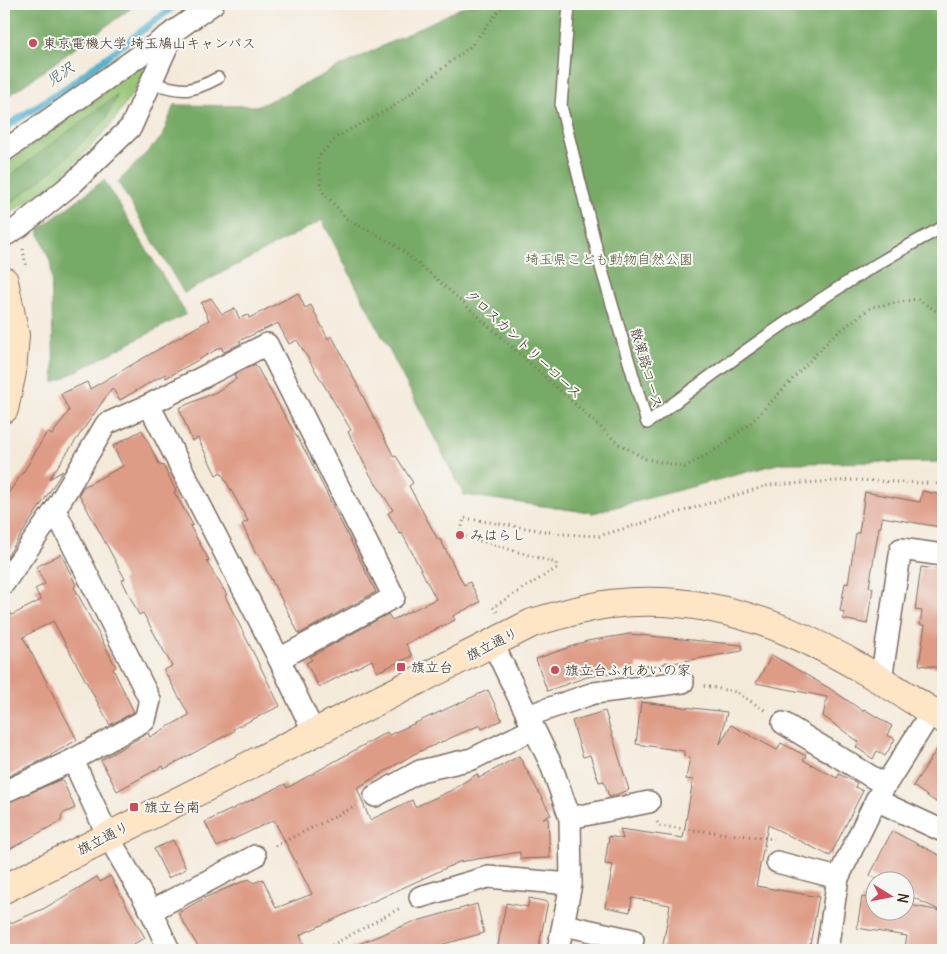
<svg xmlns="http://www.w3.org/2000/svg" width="947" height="954" font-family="Delius,'Klee One',sans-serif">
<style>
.green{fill:#94c474;stroke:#687749}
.forest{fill:#7a6;stroke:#596a42}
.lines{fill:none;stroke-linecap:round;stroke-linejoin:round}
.stream{stroke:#50b1cf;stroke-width:7}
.building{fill:#de9b86}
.lane-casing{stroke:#7c6d60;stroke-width:14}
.street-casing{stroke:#7c6d60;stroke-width:24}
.secondary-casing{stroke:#7c6d60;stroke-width:30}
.path{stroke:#7c6d60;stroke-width:3;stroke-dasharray:1 4;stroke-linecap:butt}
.lane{stroke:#fff;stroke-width:11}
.street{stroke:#fff;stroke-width:21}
.secondary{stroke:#fde5c5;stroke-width:28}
.poi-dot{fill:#d1495b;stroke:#f6f6f2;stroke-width:2}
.labels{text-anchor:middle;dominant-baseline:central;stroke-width:4;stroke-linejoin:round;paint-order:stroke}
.poi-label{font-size:14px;fill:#3b2a1e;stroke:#f6f6f2;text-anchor:start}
.park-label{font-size:14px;fill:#565838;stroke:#f6f6f2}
.street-label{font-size:14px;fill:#3b2a1e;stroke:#f6f6f2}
.water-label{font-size:15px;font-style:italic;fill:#42595c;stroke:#f6f6f2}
</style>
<rect width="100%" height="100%" fill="#f6f6f2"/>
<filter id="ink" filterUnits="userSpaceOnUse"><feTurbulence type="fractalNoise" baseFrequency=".02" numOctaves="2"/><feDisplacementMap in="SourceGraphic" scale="10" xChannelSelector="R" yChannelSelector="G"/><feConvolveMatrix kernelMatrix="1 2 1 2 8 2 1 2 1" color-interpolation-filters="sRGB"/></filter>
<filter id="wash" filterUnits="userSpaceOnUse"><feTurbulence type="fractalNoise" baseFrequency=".0096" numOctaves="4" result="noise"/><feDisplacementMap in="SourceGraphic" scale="20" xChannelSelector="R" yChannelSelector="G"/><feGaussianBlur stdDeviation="1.12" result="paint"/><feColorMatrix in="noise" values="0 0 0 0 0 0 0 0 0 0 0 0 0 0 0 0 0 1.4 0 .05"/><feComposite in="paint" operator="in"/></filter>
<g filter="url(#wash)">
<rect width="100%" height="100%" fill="#f4eada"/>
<polygon class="green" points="139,66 146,73 111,125 61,178 4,218 4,166"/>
<g class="forest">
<polygon points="4,4 137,4 7,97 4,81"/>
<polygon points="479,4 943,4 943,462 781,463 593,513 464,495 322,220 184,293 118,182 162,137 174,105 259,106 465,6"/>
<polygon points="118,94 106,119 52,171 4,208 4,180"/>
<polygon points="104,180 186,314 54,383 51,264 38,230"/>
</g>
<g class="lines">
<polyline class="stream" points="4,128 70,85 177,4"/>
</g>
<g id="blocks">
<g class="building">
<polygon points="298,293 305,308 311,305 328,339 332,336 394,457 396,456 413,483 409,486 438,540 440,539 464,585 470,582 480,602 453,616 455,620 406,644 412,656 377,672 372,660 319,687 306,663 312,660 310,657 388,614 392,620 436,599 402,533 400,534 388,513 393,510 369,473 348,432 351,430 297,340 289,344 278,323 239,341 241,343 224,352 221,347 166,378 165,374 120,400 112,388 49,479 63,471 4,561 4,499 26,468 47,432 52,435 69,411 61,394 87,382 90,389 209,320 201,303 211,298 222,314 235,308 239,318 248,315 249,318"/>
<polygon points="255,364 308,456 376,592 299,634 258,553 256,554 242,524 248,521 221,472 216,475 198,438 192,441 179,408 216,392 236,379 234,375"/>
<polygon points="142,430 160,466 163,465 176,491 174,492 193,525 190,526 209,560 206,561 227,595 225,596 280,706 233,729 234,731 164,769 163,766 117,791 101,760 148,733 150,737 189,715 164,670 172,666 143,613 139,615 122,580 125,579 79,494 83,487 123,466 113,446"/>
<polygon points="922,491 943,495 940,527 882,517 881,527 879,527 869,587 873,588 867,624 843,619 844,612 840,611 845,583 848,584 856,533 859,533 865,492 920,502"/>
<polygon points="61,554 76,585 74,587 116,667 113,669 134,712 110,725 53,621 23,637 77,740 51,755 51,756 4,778 4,600 12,615 41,600 35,589 45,584 36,567"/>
<polygon points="921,567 943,570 943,668 919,665 925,625 920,625 922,611 915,610"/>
<polygon points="630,634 742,645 742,651 673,663 665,662 665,664 652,666 636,664 637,669 587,677 547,691 536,659 587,641"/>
<polygon points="772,655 829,688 863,711 864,709 892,726 887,735 895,739 885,756 877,751 873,759 856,747 859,742 823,716 827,697 756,683"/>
<polygon points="488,690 502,720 482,729 480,725 414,754 357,788 370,820 412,800 415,807 450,791 477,774 479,778 519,756 551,815 543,818 548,818 550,858 520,859 520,852 459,862 300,935 306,950 200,950 178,913 206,897 249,879 254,883 263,879 276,908 312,894 274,820 217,847 205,822 285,784 287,788 387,732 389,735"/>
<polygon points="641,702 727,712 720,744 731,725 777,750 781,743 806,756 803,760 837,778 839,774 857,783 855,787 863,791 830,856 768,825 756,886 819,897 809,950 747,948 747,950 662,950 670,905 632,898 630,912 605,907 613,865 605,864 609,836 623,839 620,829 683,838 693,780 686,779 690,757 684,756 684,751 636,744"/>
<polygon points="605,711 629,790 609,797 604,781 599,782 590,755 583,757 572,721"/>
<polygon points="943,740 943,807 913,786"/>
<polygon points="62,779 75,808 62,814 61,821 4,852 4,804"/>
<polygon points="892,831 943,857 943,921 938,947 926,945 924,950 905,947 907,936 857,928 862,897 874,899 874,912 904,912 904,904 941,911 904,893 904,882 882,882 870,875"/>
<polygon points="173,840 186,869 168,878 154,849"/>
<polygon points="110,876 145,938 122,950 4,950 4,926 45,908 97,877 100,882"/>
<polygon points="529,898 548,902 538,950 497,950 506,903 528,907"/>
<polygon points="477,904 484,933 422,950 344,950 410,923"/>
</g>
</g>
</g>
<g filter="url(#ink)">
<use href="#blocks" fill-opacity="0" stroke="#7c6d60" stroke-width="1"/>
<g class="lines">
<defs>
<g id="lane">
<path d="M 569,4 L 561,106 L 601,267 L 647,423 C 742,352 838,282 943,227"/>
<path d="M 151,83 C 183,91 188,94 218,78"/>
</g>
<g id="street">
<polyline points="4,151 213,4"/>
<polyline points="4,236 19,227 73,183 131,127 174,31"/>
<polyline points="149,405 279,659 314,733"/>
<polyline points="55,510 150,700 145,720 73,760"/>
<polyline points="4,583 55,510 106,424 149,405 267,344 394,597 279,659"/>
<polyline points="493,644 550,762 570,818 571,884 558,950"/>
<polyline points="881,680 901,549 943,555"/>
<polyline points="527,716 594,693 683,682"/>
<polyline points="783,723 885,785"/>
<polyline points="4,792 73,760 108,836 151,911 169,950"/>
<polyline points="375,796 420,771 472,759 533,729"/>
<polyline points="876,800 943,831"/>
<polyline points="570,818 649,802"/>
<polyline points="777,862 838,878"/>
<polyline points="420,897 488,877 571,884"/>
<polyline points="151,911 255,856"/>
<polyline points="564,925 633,940"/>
<polyline points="827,950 838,878 876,800 932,711"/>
</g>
<g id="secondary">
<polyline points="4,281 15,335 12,372 4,409"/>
<path d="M 4,889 L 532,623 C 558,615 583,608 610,604 C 739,588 840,653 943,719"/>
</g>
</defs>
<use href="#lane" class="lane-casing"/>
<use href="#street" class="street-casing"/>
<use href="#secondary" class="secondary-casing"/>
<g class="path">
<polyline points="504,4 471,46 393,107 338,136 318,157 321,190 347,219 394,244 439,281 619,444 646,459 685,467 720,447 753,421 834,335 872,307 917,299 943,315"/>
<polyline points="23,249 26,267"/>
<polyline points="497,612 493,607 557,568 556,563 460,535 464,518 563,534 599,536 770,485 854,480 943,484"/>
<polyline points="704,686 736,692 766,711"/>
<polyline points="657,822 659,826 774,839"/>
<polyline points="275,846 356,806"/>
<polyline points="323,950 402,907"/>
</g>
<use href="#lane" class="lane"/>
<use href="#street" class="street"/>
<use href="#secondary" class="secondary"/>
</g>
</g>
<g class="poi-dot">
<circle cx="33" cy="43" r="5"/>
<circle cx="460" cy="535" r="5"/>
<rect x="396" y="662" width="10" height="10" rx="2.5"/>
<circle cx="555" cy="670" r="5"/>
<rect x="129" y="802" width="10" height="10" rx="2.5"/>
</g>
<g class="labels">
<g class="poi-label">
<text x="43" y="43">東京電機大学 埼玉鳩山キャンパス</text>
<text x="470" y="535">みはらし</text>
<text x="411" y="667">旗立台</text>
<text x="565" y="670">旗立台ふれあいの家</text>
<text x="144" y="807">旗立台南</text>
</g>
<g class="park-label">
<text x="609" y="259">埼玉県こども動物自然公園</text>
</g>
<g class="street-label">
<text transform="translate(524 344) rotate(43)">クロスカントリーコース</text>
<text transform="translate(647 368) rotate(74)">散策路コース</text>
<text transform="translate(492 644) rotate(-27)">旗立通り</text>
<text transform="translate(103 838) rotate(-27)">旗立通り</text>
</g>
<g class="water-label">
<text transform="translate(60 74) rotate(-35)">児沢</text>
</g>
</g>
<rect width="947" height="954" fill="none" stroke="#f6f6f2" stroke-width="20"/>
<g transform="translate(890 896) rotate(100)"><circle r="24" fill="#f6f6f2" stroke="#aba49d"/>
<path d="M0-4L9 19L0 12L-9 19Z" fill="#d1495b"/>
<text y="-8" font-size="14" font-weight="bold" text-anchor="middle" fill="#3b2a1e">N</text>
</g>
</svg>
